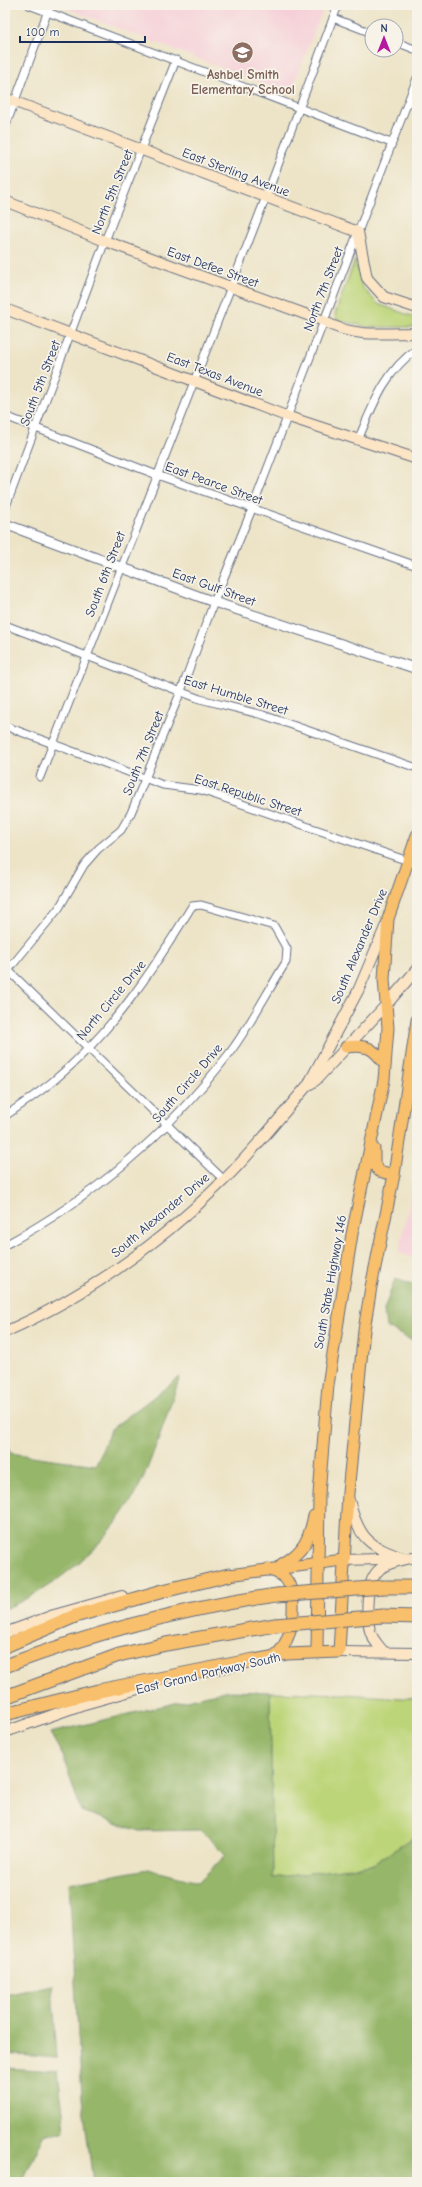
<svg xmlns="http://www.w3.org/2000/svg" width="422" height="2187" font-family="'Comic Neue',sans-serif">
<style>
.built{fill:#f6cfd8}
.green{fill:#bdd579;stroke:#6c826c}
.forest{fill:#96b669;stroke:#587264}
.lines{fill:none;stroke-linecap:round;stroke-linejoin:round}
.minor-casing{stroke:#646e83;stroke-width:9}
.tertiary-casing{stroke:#646e83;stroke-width:11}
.secondary-casing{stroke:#646e83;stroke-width:12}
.primary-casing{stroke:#646e83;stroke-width:13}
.motorway-casing{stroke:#646e83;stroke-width:15}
.minor{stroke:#fff;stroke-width:7}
.tertiary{stroke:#fff;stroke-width:9}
.secondary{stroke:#fce5c4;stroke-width:10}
.primary{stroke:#f8bf6c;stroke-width:11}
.motorway{stroke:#f8bf6c;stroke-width:13}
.motorway-bridge-casing{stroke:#646e83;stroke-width:15;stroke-linecap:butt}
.motorway-bridge{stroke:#f8bf6c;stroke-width:13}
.labels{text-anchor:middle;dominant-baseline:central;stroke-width:3.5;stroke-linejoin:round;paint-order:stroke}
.education-label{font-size:13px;font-weight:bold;fill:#785e54;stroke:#f7f3e8}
.street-label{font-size:13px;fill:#1b2f5e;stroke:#f7f3e8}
</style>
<rect width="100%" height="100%" fill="#f7f3e8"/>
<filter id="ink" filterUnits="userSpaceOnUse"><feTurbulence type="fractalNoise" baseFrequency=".025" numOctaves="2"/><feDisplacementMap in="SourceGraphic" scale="8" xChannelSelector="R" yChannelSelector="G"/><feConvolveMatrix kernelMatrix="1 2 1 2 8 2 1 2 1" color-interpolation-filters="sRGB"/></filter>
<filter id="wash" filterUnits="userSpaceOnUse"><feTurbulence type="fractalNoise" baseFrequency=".012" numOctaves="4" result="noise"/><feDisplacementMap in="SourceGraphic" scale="16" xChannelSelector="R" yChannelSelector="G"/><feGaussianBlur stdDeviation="0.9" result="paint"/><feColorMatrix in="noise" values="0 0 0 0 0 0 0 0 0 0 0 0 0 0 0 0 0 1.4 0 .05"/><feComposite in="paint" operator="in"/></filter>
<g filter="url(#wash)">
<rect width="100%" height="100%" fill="#ede4c7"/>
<g class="built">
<polygon points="66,5 325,5 290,94 68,9"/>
<polygon points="417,1165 417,1259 399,1253"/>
</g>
<g class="green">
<polygon points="355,260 363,288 378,304 417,318 417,327 369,327 337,320 335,314"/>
<polygon points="270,1692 343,1694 417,1699 417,1835 372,1865 273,1878"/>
</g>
<g class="forest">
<polygon points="395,1279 417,1286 417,1343 386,1327 384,1310"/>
<path d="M 180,1377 C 169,1408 159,1439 147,1469 C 121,1533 67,1582 5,1609 L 5,1436 L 10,1453 L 96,1465 L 111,1429 Z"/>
<polygon points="225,1691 270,1692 273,1878 372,1865 417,1835 417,2182 93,2182 82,2098 69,1883 148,1869 198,1882 226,1855 201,1830 139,1831 81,1811 63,1756 50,1733"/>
<polygon points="52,1985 57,2058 5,2054 5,1995"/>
<polygon points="5,2068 58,2071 65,2130 44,2136 22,2182 5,2182"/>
</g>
</g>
<g filter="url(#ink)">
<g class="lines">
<defs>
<g id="minor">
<polyline points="29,5 391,143"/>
<polyline points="333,18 372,33"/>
<polyline points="396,42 417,50"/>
<polyline points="5,128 50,5"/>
<polyline points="5,416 157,475 417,566"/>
<path d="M 358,440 C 373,405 385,371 417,349"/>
<polyline points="5,509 105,241 176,60"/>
<polyline points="5,625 200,699 263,715 417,768"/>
<polyline points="5,726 163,785 201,790 417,864"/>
<polyline points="40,777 266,197 338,5"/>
<polyline points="5,967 224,1180"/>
<polyline points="5,974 59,908 84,865 98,849 121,830 131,813 181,691 214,602 252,509 417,78"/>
<path d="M 5,1116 C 21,1105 37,1094 52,1082 C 111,1034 153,970 192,906 L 201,905 L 274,926 L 287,949 L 286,962 C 267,992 249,1028 228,1055 C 167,1134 93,1198 5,1245"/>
</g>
<polyline id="tertiary" points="5,524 214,602 417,669"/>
<g id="secondary">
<polyline points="5,98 358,232 367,278 384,297 417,308"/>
<path d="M 5,201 L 105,241 L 324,321 C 351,338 387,333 417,333"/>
<polyline points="5,309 286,416 417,459"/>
<polyline points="310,1081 358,991 386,925"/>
<path d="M 5,1332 C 86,1296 160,1243 223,1181 C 253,1152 279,1118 307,1086 L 316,1080 L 387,1004 L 417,969"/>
<path d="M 349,1500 C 359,1539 368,1546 406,1559"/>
<polyline points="343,1560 417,1558"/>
<polyline points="5,1633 54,1615 122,1596"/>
<path d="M 383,1651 C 378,1645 372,1639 370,1631 C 366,1613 365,1581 380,1569 C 387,1563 397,1561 406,1559"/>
<polyline points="339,1652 417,1653"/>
<polyline points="5,1732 81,1705 138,1689"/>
</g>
<g id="primary">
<path d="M 346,1047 C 367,1044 373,1048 385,1064"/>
<polyline points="374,1149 374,1164 379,1171 394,1175"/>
<path d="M 282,1564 C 304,1552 309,1539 314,1516"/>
<path d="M 268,1569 C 274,1572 280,1573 285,1578 C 300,1595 293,1645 274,1656"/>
<polyline points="229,1575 343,1560"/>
<polyline points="317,1652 319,1494 328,1385 352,1234 384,1080 388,1028 384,979 388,919 417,835"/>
<polyline points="254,1660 287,1654 339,1652 348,1493 364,1330 371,1287 394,1175 417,1020"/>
</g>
<g id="motorway">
<polyline points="384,1587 417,1587"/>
<polyline points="383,1616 417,1617"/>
<polyline points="5,1646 75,1616 163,1591 229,1575"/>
<path d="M 5,1666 C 93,1633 183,1608 277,1595"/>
<polyline points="5,1697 119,1655 166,1644 275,1625"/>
<polyline points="5,1714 98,1691 254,1660"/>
</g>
</defs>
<use href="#minor" class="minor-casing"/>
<use href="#tertiary" class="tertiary-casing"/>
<use href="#secondary" class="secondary-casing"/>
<use href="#primary" class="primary-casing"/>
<use href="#motorway" class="motorway-casing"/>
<use href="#minor" class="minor"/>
<use href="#tertiary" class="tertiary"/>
<use href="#secondary" class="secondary"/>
<use href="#primary" class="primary"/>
<use href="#motorway" class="motorway"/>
<defs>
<g id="motorway-bridge">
<polyline points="277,1595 384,1587"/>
<polyline points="275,1625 383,1616"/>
</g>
</defs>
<use href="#motorway-bridge" class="motorway-bridge-casing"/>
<use href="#motorway-bridge" class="motorway-bridge"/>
</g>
</g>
<defs>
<symbol id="school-disc" viewBox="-11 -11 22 22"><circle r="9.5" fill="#8d6e63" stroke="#f7f3e8"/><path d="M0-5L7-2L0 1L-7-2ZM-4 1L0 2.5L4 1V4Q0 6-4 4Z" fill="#fff"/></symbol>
</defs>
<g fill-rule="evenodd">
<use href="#school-disc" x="230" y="40" width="25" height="25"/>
</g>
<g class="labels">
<g class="education-label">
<text x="243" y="74">Ashbel Smith<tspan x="243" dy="15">Elementary School</tspan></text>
</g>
<g class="street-label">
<text transform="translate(236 172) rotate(21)">East Sterling Avenue</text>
<text transform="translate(112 192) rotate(-68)">North 5th Street</text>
<text transform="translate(213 267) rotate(20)">East Defee Street</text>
<text transform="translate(323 289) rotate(-69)">North 7th Street</text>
<text transform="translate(215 374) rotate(21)">East Texas Avenue</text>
<text transform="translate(40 383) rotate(-69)">South 5th Street</text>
<text transform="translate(214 483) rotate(20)">East Pearce Street</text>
<text transform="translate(105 574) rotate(-69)">South 6th Street</text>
<text transform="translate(214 587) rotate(20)">East Gulf Street</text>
<text transform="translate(236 695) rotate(17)">East Humble Street</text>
<text transform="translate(143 753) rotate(-68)">South 7th Street</text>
<text transform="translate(248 795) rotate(18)">East Republic Street</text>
<text transform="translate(359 946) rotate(-67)">South Alexander Drive</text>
<text transform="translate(111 1000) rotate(-50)">North Circle Drive</text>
<text transform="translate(187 1083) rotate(-49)">South Circle Drive</text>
<text transform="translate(160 1215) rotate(-40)">South Alexander Drive</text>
<text transform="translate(330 1282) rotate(-80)">South State Highway 146</text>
<text transform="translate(208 1673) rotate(-13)">East Grand Parkway South</text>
</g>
</g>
<rect width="422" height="2187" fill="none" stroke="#f7f3e8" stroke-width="20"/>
<g transform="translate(384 38)"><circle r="19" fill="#f7f3e8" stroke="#9fa5b1"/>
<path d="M0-3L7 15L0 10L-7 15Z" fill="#b5179e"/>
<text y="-6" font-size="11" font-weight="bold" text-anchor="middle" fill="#1b2f5e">N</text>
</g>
<path d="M20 36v6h125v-6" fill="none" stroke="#1b2f5e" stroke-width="2"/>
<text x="26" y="36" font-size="12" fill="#1b2f5e" stroke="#f7f3e8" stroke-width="3" paint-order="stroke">100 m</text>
</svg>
